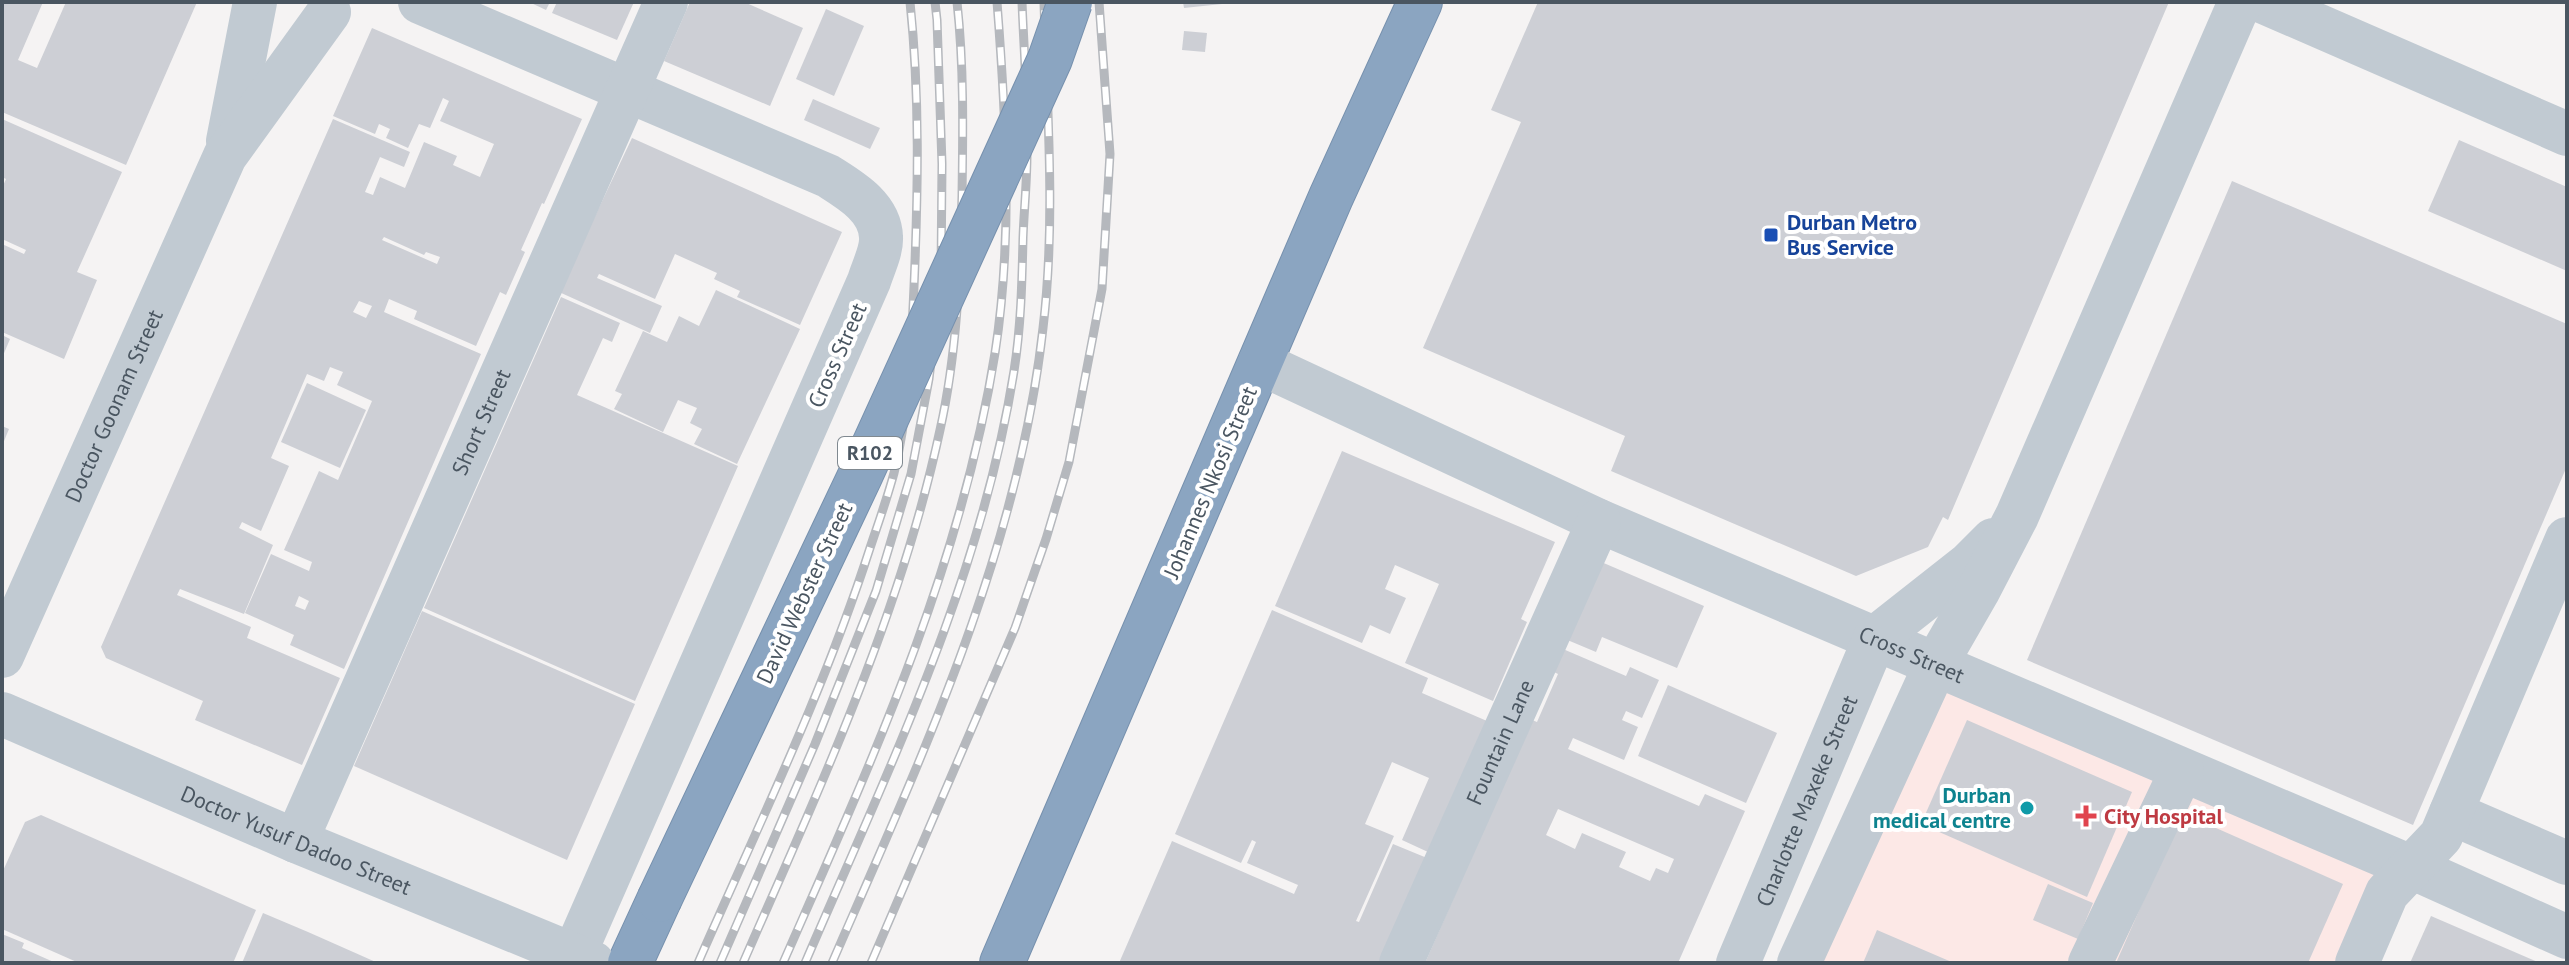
<svg xmlns="http://www.w3.org/2000/svg" width="2569" height="965" font-family="'PT Sans',sans-serif">
<style>
.medical{fill:#fce8e6}
.building{fill:#cdcfd5;fill-rule:evenodd}
.lines{fill:none;stroke-linecap:round;stroke-linejoin:round}
.highway-casing{stroke:#7690ad;stroke-width:46}
.minor{stroke:#c1cad2;stroke-width:44}
.highway{stroke:#8ba5c1;stroke-width:44}
.rail-casing{stroke:#b5b8bd;stroke-width:9}
.rail{stroke:#fff;stroke-width:6;stroke-dasharray:18;stroke-linecap:butt}
.highway-bridge-casing{stroke:#7690ad;stroke-width:46;stroke-linecap:butt}
.highway-bridge{stroke:#8ba5c1;stroke-width:44}
.transit-dot{fill:#1a4fb4;stroke:#fff;stroke-width:3}
.culture-dot{fill:#0f9aa8;stroke:#fff;stroke-width:3}
.health-dot{fill:#e0444e;stroke:#fff;stroke-width:3}
.labels{text-anchor:middle;dominant-baseline:central;stroke-width:8;stroke-linejoin:round;paint-order:stroke}
.shield{fill:#fff;stroke:#808990;stroke-width:2}
.shield-label{font-size:20px;font-weight:bold;fill:#4a5661}
.transit-label{font-size:22px;font-weight:bold;fill:#164399;stroke:#fff;text-anchor:start}
.street-label{font-size:22px;fill:#4a5661;stroke:#fff}
.culture-label{font-size:22px;font-weight:bold;fill:#0d838f;stroke:#fff;text-anchor:end}
.health-label{font-size:22px;font-weight:bold;fill:#be3a42;stroke:#fff;text-anchor:start}
</style>
<rect width="100%" height="100%" fill="#f5f3f3"/>
<polygon class="medical" points="1941,661 2417,865 2362,963 1804,963"/>
<g class="building">
<polygon points="2,2 43,2 18,60 37,68 66,2 197,2 126,165 2,112"/>
<polygon points="529,2 550,2 546,10"/>
<polygon points="557,2 634,2 617,40 552,13"/>
<polygon points="690,2 744,2 803,28 770,106 664,61"/>
<polygon points="1183,2 1222,2 1222,4 1184,8"/>
<polygon points="1538,2 2169,2 1948,520 1943,517 1928,547 1856,576 1611,471 1625,436 1423,348 1521,122 1491,110"/>
<polygon points="826,9 864,26 834,96 796,79"/>
<path d="M 372,28 L 582,119 L 544,204 L 542,203 L 521,250 L 525,252 L 506,295 L 500,292 L 476,346 L 414,319 L 417,311 L 389,299 L 384,312 L 481,354 L 344,669 L 290,645 L 294,635 L 245,613 L 271,554 L 309,571 L 312,562 L 284,550 L 319,471 L 338,480 L 372,401 L 337,385 L 343,372 L 330,367 L 324,381 L 307,374 L 271,458 L 289,466 L 261,531 L 242,522 L 239,528 L 273,545 L 244,614 L 180,589 L 177,595 L 251,627 L 247,638 L 340,678 L 302,765 L 195,720 L 203,701 L 106,658 L 101,647 L 333,119 L 410,152 L 404,167 L 380,157 L 365,192 L 373,195 L 380,177 L 405,188 L 424,142 L 457,156 L 453,165 L 480,177 L 494,144 L 440,121 L 449,101 L 443,98 L 430,128 L 419,124 L 408,148 L 386,138 L 390,129 L 379,124 L 375,134 L 333,116 ZM 384,237 L 424,255 L 426,252 L 440,257 L 437,264 L 382,240 ZM 359,301 L 372,306 L 366,318 L 353,312 ZM 299,596 L 309,601 L 305,610 L 295,606 Z"/>
<polygon points="1184,31 1207,33 1205,52 1182,50"/>
<polygon points="813,99 880,128 870,149 804,120"/>
<polygon points="2,119 122,172 77,272 97,280 64,359 2,332 2,244 24,254 26,250 2,239 2,188 6,179 2,177"/>
<polygon points="632,138 842,232 800,325 737,297 740,291 714,279 717,273 675,254 655,299 599,274 597,278 662,306 650,333 559,292"/>
<polygon points="2459,140 2567,187 2567,271 2428,211"/>
<polygon points="2232,181 2567,324 2567,466 2413,825 2027,660"/>
<polygon points="716,290 800,329 737,464 694,444 702,429 690,423 697,408 678,400 663,432 614,409 622,394 615,391 643,331 667,342 679,316 699,326"/>
<polygon points="561,297 620,323 612,342 603,338 577,395 738,466 635,701 424,608"/>
<polygon points="2,335 10,339 2,358"/>
<polygon points="307,383 366,410 340,468 281,442"/>
<polygon points="2,426 9,429 2,446"/>
<polygon points="1342,451 1555,542 1521,619 1527,622 1493,701 1405,663 1439,584 1395,565 1385,589 1406,598 1390,634 1370,625 1362,643 1275,606"/>
<polygon points="1599,561 1704,606 1677,668 1602,637 1596,652 1565,639"/>
<polygon points="1272,610 1428,678 1422,693 1487,721 1428,852 1402,840 1429,778 1392,762 1365,824 1394,836 1356,921 1359,922 1393,844 1427,858 1381,963 1119,963 1172,841 1294,894 1298,885 1247,863 1256,842 1252,840 1241,863 1175,834"/>
<polygon points="422,611 635,704 567,860 354,766"/>
<path d="M 1563,649 L 1626,676 L 1630,667 L 1659,680 L 1642,718 L 1626,711 L 1622,720 L 1638,727 L 1624,760 L 1573,738 L 1568,749 L 1699,806 L 1705,794 L 1745,811 L 1678,963 L 1425,963 L 1532,720 L 1537,722 L 1558,674 L 1554,672 ZM 1558,809 L 1674,859 L 1668,873 L 1656,868 L 1650,881 L 1619,867 L 1626,852 L 1582,833 L 1575,849 L 1546,835 Z"/>
<polygon points="1668,685 1777,733 1746,803 1638,756"/>
<polygon points="1967,720 2132,792 2087,897 1921,824"/>
<polygon points="2182,813 2343,884 2308,963 2116,963"/>
<polygon points="41,815 256,910 233,963 79,963 2,929 2,873 25,822"/>
<polygon points="2048,884 2093,903 2078,939 2033,920"/>
<polygon points="263,913 308,932 378,963 242,963"/>
<polygon points="2431,916 2540,963 2410,963"/>
<polygon points="1877,930 1954,963 1863,963"/>
<polygon points="2,934 24,943 22,948 56,963 2,963"/>
</g>
<g class="lines">
<defs>
<g id="highway">
<polyline points="630,963 659,900"/>
<polyline points="1002,963 1331,197 1420,2"/>
</g>
</defs>
<use href="#highway" class="highway-casing"/>
<g class="minor">
<path d="M 420,2 L 828,176 C 850,190 880,207 881,237 C 882,250 873,268 869,281 L 574,955"/>
<polyline points="2264,2 2567,134"/>
<polyline points="228,141 255,2"/>
<path id="s1" d="M 1260,363 L 1599,521 L 2411,867 L 2567,937"/>
<path id="s2" d="M 2,656 L 225,156 L 329,12"/>
<path id="s3" d="M 2,714 L 296,841 L 593,963"/>
<polyline points="2451,813 2567,863"/>
<path id="s4" d="M 296,841 L 666,2"/>
<path id="s5" d="M 1401,963 L 1599,521"/>
<path id="s6" d="M 1738,963 L 1875,638 L 1969,564 L 1993,540"/>
<polyline points="1799,963 1936,664 1978,591 2017,516 2240,2"/>
<polyline points="2090,963 2182,770"/>
<polyline points="2357,963 2387,893 2441,836 2567,539"/>
</g>
<use href="#highway" class="highway"/>
<defs>
<g id="rail">
<path d="M 698,963 C 758,826 824,691 870,548 C 878,524 887,499 894,473 C 909,412 911,350 914,287 C 918,192 920,97 910,2"/>
<polyline points="720,963 815,744 876,591 911,474 929,379 941,277 942,164 937,20 935,2"/>
<path d="M 743,963 C 819,789 900,616 940,430 C 957,354 960,274 962,196 C 963,131 964,66 957,2"/>
<path d="M 783,963 C 870,765 961,568 995,353 C 1013,237 1006,118 997,2"/>
<path d="M 805,963 C 888,770 981,580 1014,371 C 1021,327 1022,282 1023,238 C 1024,210 1027,182 1027,153 C 1028,103 1024,52 1022,2"/>
<path d="M 832,963 C 921,758 1018,553 1043,328 C 1056,220 1047,111 1044,2"/>
<polyline points="871,963 1015,628 1046,539 1069,462 1102,289 1110,154 1099,2"/>
</g>
</defs>
<use href="#rail" class="rail-casing"/>
<use href="#rail" class="rail"/>
<defs>
<polyline id="highway-bridge" points="659,900 860,476 1050,59 1070,2"/>
</defs>
<use href="#highway-bridge" class="highway-bridge-casing"/>
<use href="#highway-bridge" class="highway-bridge"/>
</g>
<rect class="transit-dot" x="1763" y="227" width="16" height="16" rx="4"/>
<circle class="culture-dot" cx="2027" cy="808" r="8"/>
<path class="health-dot" d="M2082 804h8v8h8v8h-8v8h-8v-8h-8v-8h8z"/>
<g class="labels">
<rect class="shield" x="838" y="437" width="64" height="32" rx="6"/>
<g class="shield-label">
<text x="870" y="453">R102</text>
</g>
<g class="transit-label">
<text x="1787" y="222">Durban Metro<tspan x="1787" dy="25">Bus Service</tspan></text>
</g>
<g class="street-label">
<text transform="translate(837 355) rotate(-66)">Cross Street</text>
<text stroke="none"><textPath href="#s2" startOffset="274">Doctor Goonam Street</textPath></text>
<text stroke="none"><textPath href="#s4" startOffset="458">Short Street</textPath></text>
<text transform="translate(1210 482) rotate(-67)">Johannes Nkosi Street</text>
<text transform="translate(804 593) rotate(-65)">David Webster Street</text>
<text stroke="none"><textPath href="#s1" startOffset="714">Cross Street</textPath></text>
<text stroke="none"><textPath href="#s5" startOffset="242">Fountain Lane</textPath></text>
<text stroke="none"><textPath href="#s6" startOffset="176">Charlotte Maxeke Street</textPath></text>
<text stroke="none"><textPath href="#s3" startOffset="320">Doctor Yusuf Dadoo Street</textPath></text>
</g>
<g class="culture-label">
<text x="2011" y="795">Durban<tspan x="2011" dy="25">medical centre</tspan></text>
</g>
<g class="health-label">
<text x="2104" y="816">City Hospital</text>
</g>
</g>
<rect width="2569" height="965" fill="none" stroke="#4a5661" stroke-width="8"/>
</svg>
